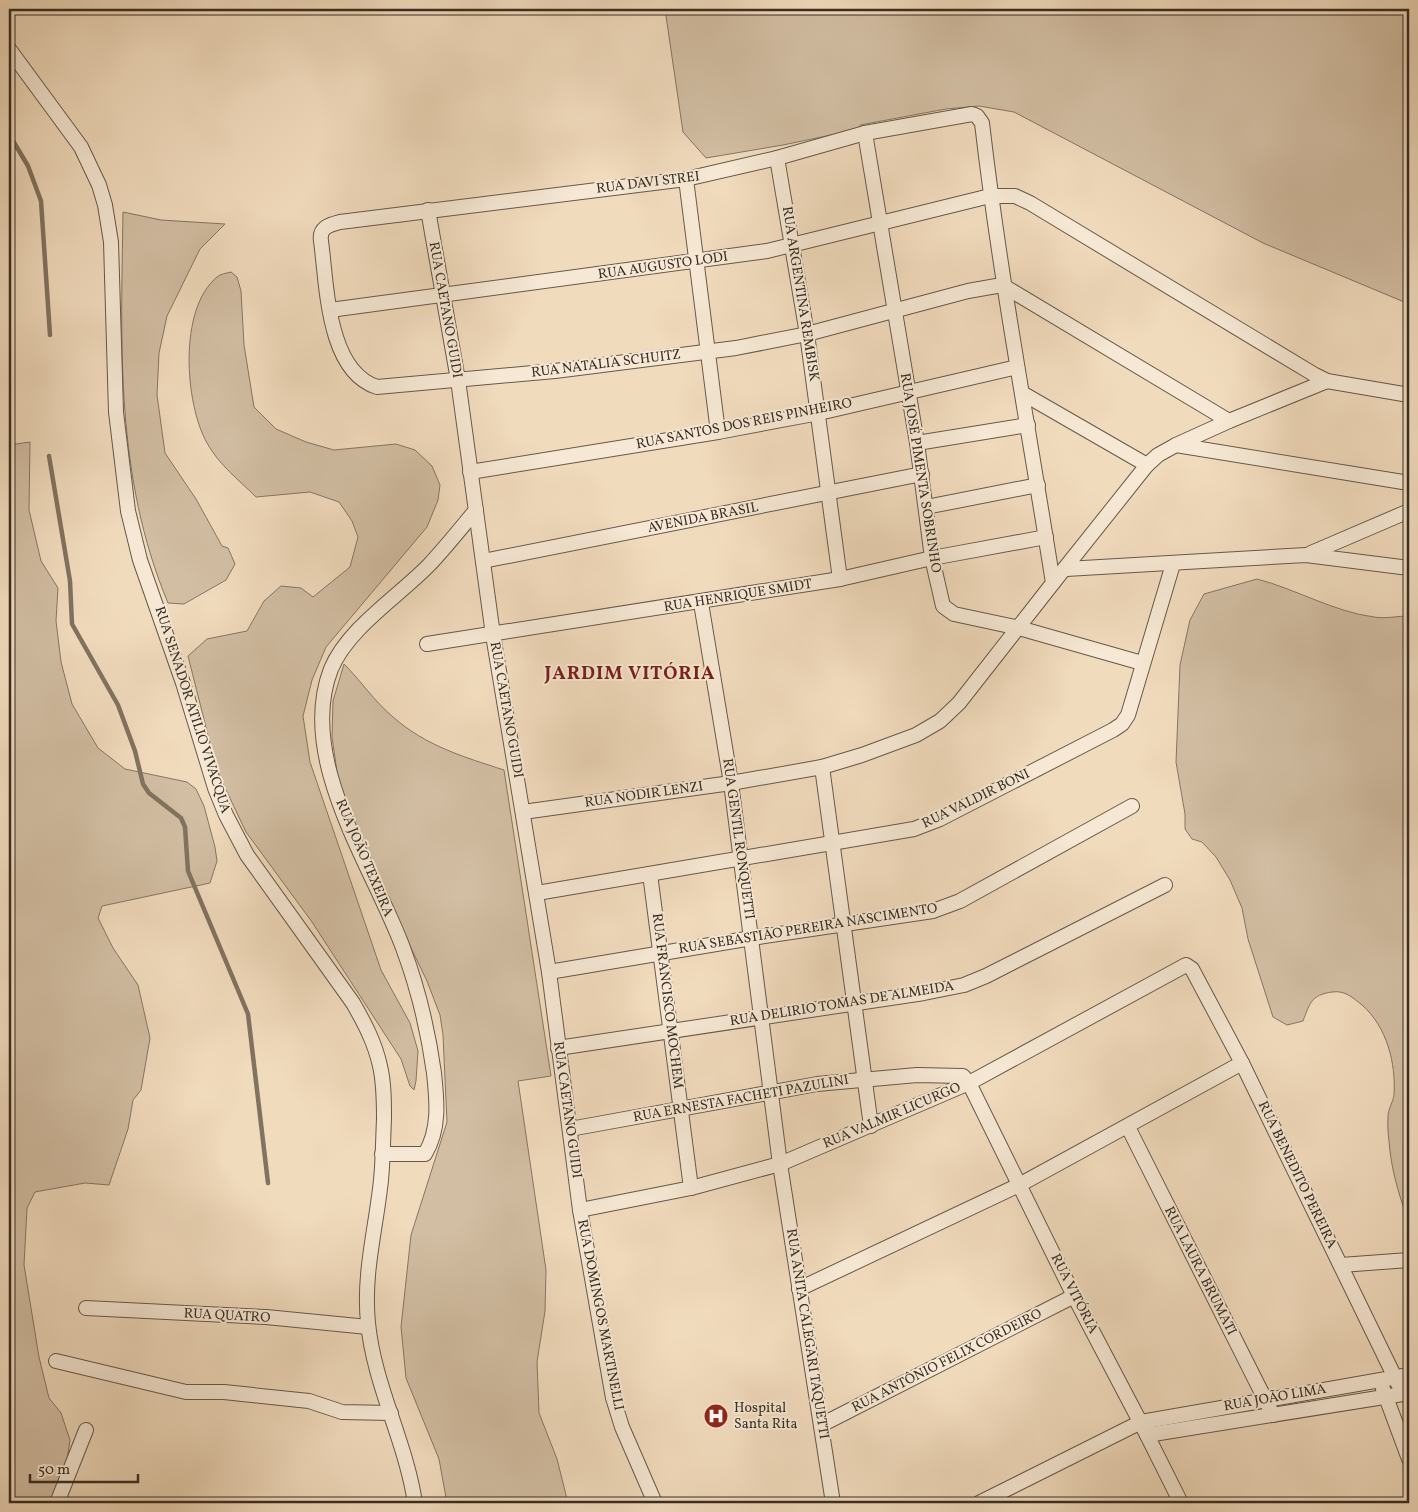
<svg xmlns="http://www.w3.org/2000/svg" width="1418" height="1512" font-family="Vollkorn,serif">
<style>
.green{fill:#d2bea3;stroke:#857664}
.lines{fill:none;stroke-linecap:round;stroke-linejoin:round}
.stream{stroke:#817261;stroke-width:4.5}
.minor-casing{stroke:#66594a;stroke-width:16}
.minor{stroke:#f6e8d4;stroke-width:14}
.labels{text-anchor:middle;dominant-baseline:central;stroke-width:4;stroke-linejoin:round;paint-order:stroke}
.street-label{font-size:14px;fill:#382e24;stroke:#f6e8d4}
.poi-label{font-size:14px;fill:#382e24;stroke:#f6e8d4;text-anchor:start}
.district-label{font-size:19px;font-weight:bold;letter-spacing:1px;fill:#7a1f14;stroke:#f6e8d4}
</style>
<rect width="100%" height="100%" fill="#f1dbbd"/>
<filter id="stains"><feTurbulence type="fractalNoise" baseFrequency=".004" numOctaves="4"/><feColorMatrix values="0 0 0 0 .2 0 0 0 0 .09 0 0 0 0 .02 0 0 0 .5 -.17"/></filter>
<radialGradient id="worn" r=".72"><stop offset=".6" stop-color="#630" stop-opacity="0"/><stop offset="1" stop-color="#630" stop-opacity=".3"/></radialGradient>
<g class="green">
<polygon points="665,9 1409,9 1409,304 1263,243 1014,112 979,106 946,109 860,125 860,129 783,145 706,158 683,132"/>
<path d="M 123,212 L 161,220 L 225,224 L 200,249 L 167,316 L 159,353 L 157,395 L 165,453 L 196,499 L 222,546 L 228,548 L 235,564 L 226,580 L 184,604 L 168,603 C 115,476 121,346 123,212 Z"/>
<path d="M 231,272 L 237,277 L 241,291 L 244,345 L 254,407 L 276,429 L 306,442 L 334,450 L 396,444 L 415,450 L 432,466 L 440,485 L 438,500 L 427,527 L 326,647 L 312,680 L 303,716 L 310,762 L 381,970 L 410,1023 L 418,1051 L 416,1081 L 414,1090 L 410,1086 L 401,1059 L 312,922 L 246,832 L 217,771 L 188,656 L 207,639 L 247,631 L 264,601 L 281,586 L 301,588 L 313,597 L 350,567 L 358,537 L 352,521 L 339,502 L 310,492 L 256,497 C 239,480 219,465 207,443 C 185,404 178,309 217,277 C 220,274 227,273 231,272 Z"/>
<polygon points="30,442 29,510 41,561 58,588 56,621 61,662 72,704 98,748 125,769 187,782 196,789 204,806 215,847 217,861 210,883 102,906 98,918 113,948 138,985 150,1038 141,1090 133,1100 128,1129 109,1185 85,1183 35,1192 27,1208 24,1265 39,1357 49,1398 61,1413 70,1440 66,1467 53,1503 9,1503 9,445"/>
<path d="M 1257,579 C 1296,589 1334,612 1374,617 C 1385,619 1398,616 1409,616 L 1409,1224 C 1401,1200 1393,1177 1390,1151 C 1389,1140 1387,1128 1388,1117 C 1388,1109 1393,1102 1394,1095 C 1396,1063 1387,1027 1362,1005 C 1353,998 1345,990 1332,992 C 1311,995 1310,1003 1303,1021 L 1287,1025 L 1273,1017 L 1248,939 L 1242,908 L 1230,880 L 1216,857 L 1202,842 L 1192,839 L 1185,829 L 1185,814 L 1176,762 L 1180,665 L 1190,620 L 1204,594 Z"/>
<path d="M 344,664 C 361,681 374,701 393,717 C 426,746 464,757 504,770 L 551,1076 L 518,1081 L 546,1270 L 545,1311 L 537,1362 L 539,1413 L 557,1459 L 568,1503 L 447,1503 L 439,1459 L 406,1378 L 401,1327 L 411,1235 L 447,1122 L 443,1035 L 440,1015 L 427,981 L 367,857 L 340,792 L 332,737 L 333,701 Z"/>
</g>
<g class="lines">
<g class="stream">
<polyline points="9,134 28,166 41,201 50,335"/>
<polyline points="49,456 70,581 72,624 118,705 135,751 143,784 149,793 181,818 185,827 188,871 248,1014 268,1183"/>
</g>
<defs>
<g id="minor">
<path d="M 9,49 L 81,147 L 99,185 L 105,205 L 111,242 L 116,412 L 128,511 L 140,560 L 183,683 L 215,788 L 226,815 L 247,855 L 353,1003 C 365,1024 375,1043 380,1066 C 384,1083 384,1101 384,1119 C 383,1139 383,1160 381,1180 C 376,1229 363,1273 368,1323 C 374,1385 406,1442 415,1503"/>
<polyline points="865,133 917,443 932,558 943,606 954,614 1019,628 1142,663"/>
<polyline points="777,158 807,334 840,579"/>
<polyline points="686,179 718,432"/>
<polyline points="428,210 458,380 493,635 549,972 580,1210 613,1398 622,1427 655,1503"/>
<polyline points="330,310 767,251 990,196 1015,196 1030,203 1315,375 1327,381 1409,395"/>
<polyline points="1022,393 1147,465"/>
<polyline points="917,443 1028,425"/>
<polyline points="1176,445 1409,483"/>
<polyline points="470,472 718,432 819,413 1017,367"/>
<polyline points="926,507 1038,485"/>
<polyline points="1311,553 1409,511"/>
<polyline points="483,561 922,474"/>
<polyline points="1066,569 1306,555 1409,568"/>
<polyline points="1053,583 1147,465 1158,455 1176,445 1229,421 1327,381"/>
<polyline points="701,603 731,783 780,1164 833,1503"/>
<polyline points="427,644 840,579 932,558 1046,537"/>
<polyline points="822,767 871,1126"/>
<path d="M 523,812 L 731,783 L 822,767 L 862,755 L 916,735 L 940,721 L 959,703 L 1053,583 C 1029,430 1000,278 982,123 L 977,116 L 972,114 L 865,133 L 777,158 L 686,179 L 340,222 C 328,225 319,228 321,241 C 327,285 327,371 377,387 L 555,371 L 736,348 L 807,334 L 968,291 L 1002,285 L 1229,421"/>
<polyline points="650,874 691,1188"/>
<polyline points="537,893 914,829 940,819 1113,730 1122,724 1128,715 1173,564"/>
<polyline points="549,972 752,938 933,911 960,901 1132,806"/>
<polyline points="558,1048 924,993 964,985 986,976 1165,885"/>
<polyline points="1128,1127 1273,1415"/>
<polyline points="570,1129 817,1084 917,1075 963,1076 969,1083 1074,1296 1147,1435 1181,1503"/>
<path d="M 382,1154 L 425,1154 C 440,1129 437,1101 434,1073 C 428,1030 418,988 403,948 C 373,867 296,759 331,669 C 348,628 399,596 429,565 C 446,547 461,528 476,510"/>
<polyline points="580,1210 691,1188 780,1164 969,1083 1186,965 1192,969 1242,1063 1403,1394"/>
<polyline points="1341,1265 1409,1260"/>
<polyline points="799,1289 1019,1185 1242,1063"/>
<polyline points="86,1308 266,1317 368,1327"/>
<polyline points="56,1361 186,1392 224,1392 309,1401 342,1412 391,1413"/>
<polyline points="1383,1389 1409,1459"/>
<polyline points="821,1425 1074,1296"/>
<polyline points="1147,1435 1409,1393"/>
<polyline points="57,1503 86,1430"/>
<polyline points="979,1503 1141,1422 1409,1375"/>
</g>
</defs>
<use href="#minor" class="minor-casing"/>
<use href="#minor" class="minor"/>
</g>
<defs>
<symbol id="hospital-disc" viewBox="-11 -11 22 22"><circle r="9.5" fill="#8f2418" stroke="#f6e8d4"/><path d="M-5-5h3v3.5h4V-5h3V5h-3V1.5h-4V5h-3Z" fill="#fff"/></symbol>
</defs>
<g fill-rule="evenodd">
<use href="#hospital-disc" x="702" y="1402" width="28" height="28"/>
</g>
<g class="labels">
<g class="street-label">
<text transform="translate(648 183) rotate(-7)">RUA DAVI STREI</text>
<text transform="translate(663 266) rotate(-8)">RUA AUGUSTO LODI</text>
<text transform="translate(800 294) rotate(81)">RUA ARGENTINA REMBISK</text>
<text transform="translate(445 310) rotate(80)">RUA CAETANO GUIDI</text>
<text transform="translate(606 364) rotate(-7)">RUA NATALIA SCHUITZ</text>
<text transform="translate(744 424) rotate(-11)">RUA SANTOS DOS REIS PINHEIRO</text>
<text transform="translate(920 473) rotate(81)">RUA JOSÉ PIMENTA SOBRINHO</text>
<text transform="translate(703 518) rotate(-11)">AVENIDA BRASIL</text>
<text transform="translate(738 596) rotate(-9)">RUA HENRIQUE SMIDT</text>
<text transform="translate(192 710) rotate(72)">RUA SENADOR ATILIO VIVACQUA</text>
<text transform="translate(506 710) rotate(80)">RUA CAETANO GUIDI</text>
<text transform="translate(644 795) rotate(-8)">RUA NODIR LENZI</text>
<text transform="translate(976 799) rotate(-26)">RUA VALDIR BONI</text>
<text transform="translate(738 839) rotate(82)">RUA GENTIL RONQUETTI</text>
<text transform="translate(364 858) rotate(67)">RUA JOÃO TEXEIRA</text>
<text transform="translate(808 929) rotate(-9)">RUA SEBASTIÃO PEREIRA NASCIMENTO</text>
<text transform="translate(667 1001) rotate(83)">RUA FRANCISCO MOCHEM</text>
<text transform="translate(842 1004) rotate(-9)">RUA DELIRIO TOMAS DE ALMEIDA</text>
<text transform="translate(741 1099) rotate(-10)">RUA ERNESTA FACHETI PAZULINI</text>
<text transform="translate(567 1110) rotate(82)">RUA CAETANO GUIDI</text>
<text transform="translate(892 1116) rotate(-23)">RUA VALMIR LICURGO</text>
<text transform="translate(1297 1175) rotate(64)">RUA BENEDITO PEREIRA</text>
<text transform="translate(1200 1271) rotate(63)">RUA LAURA BRUMATI</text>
<text transform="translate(1074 1294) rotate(63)">RUA VITÓRIA</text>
<text transform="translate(600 1315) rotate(79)">RUA DOMINGOS MARTINELLI</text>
<text transform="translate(227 1316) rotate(3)">RUA QUATRO</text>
<text transform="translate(807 1334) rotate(81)">RUA ANITA CALEGARI TAQUETTI</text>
<text transform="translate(947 1361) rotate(-27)">RUA ANTÔNIO FELIX CORDEIRO</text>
<text transform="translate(1275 1398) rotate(-10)">RUA JOÃO LIMA</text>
</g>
<g class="poi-label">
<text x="734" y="1408">Hospital<tspan x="734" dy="16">Santa Rita</tspan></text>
</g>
<g class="district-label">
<text x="630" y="674">JARDIM VITÓRIA</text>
</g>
</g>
<rect width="1418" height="1512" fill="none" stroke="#f1dbbd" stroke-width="30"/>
<rect x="10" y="10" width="1398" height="1492" fill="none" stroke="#382e24" stroke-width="2.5"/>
<rect x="15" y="15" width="1388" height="1482" fill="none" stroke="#382e24"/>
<path d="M30 1474v8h108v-8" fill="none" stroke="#382e24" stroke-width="2.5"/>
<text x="38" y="1474" font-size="15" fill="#382e24" stroke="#f6e8d4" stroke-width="4" paint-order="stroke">50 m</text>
<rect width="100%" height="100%" filter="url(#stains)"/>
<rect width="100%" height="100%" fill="url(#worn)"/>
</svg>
